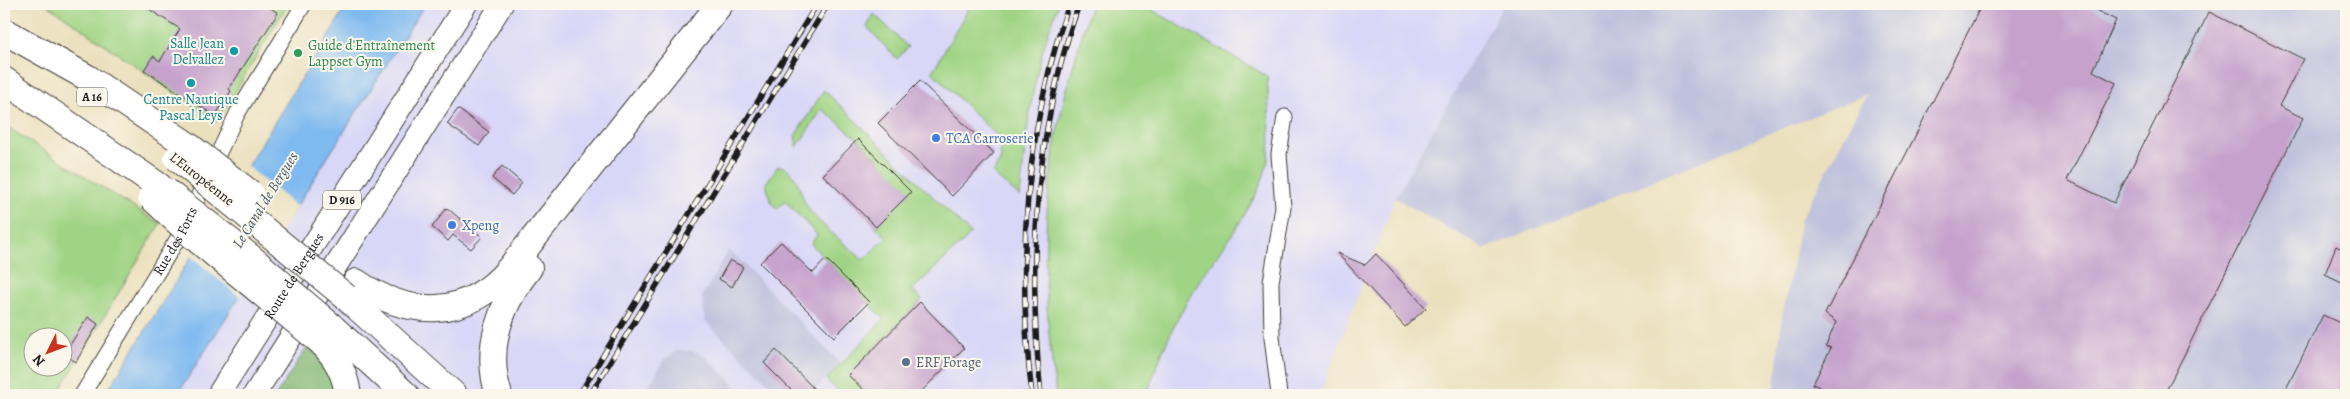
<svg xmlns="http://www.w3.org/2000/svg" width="2350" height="399" font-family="Alegreya,serif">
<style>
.built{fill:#d9d7f7}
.industrial{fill:#c0c2dd}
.green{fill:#a0d485;stroke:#5e7850;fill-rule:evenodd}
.forest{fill:#80b672;stroke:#4e6947}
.water{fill:#7eb9f0;stroke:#4d6a86}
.pier{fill:#ebe0bd}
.building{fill:#c5a1cc}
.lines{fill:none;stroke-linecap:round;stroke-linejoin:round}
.street-casing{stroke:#3b3934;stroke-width:17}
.primary-casing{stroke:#3b3934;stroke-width:24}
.highway-casing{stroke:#3b3934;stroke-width:28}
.street{stroke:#fff;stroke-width:15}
.primary{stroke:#fff;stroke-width:22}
.highway{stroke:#fff;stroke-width:26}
.rail-casing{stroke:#1c1c1c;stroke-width:5.5}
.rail{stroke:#fbf7ec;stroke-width:4;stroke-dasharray:11;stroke-linecap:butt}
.highway-bridge-casing{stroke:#3b3934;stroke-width:28;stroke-linecap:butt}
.highway-bridge{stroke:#fff;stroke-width:26}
.culture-dot{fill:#0f9aa8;stroke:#fbf7ec;stroke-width:2}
.leisure-dot{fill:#2e9e5b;stroke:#fbf7ec;stroke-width:2}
.shop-dot{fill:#3f7fe0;stroke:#fbf7ec;stroke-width:2}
.service-dot{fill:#5c6f8a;stroke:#fbf7ec;stroke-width:2}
.labels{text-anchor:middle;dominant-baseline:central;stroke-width:4;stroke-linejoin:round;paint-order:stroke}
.shield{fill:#fbf7ec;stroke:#5f5e5a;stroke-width:1}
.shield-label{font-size:12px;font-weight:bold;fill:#1c1c1c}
.culture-label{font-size:14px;fill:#0d838f;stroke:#fbf7ec;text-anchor:end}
.leisure-label{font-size:14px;fill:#27864d;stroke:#fbf7ec;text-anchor:start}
.shop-label{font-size:14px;fill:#366cbe;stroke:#fbf7ec;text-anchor:start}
.street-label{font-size:14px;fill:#1c1c1c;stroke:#fbf7ec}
.service-label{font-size:14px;fill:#4e5e75;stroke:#fbf7ec;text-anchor:start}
.water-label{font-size:15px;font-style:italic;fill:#435b71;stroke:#fbf7ec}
</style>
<rect width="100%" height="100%" fill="#fbf7ec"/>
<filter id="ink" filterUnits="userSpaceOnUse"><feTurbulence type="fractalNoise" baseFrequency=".02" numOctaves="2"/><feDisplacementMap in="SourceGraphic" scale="10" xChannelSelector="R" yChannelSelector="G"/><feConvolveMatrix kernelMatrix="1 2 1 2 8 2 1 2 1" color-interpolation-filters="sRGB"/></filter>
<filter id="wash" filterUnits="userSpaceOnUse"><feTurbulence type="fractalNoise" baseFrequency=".0096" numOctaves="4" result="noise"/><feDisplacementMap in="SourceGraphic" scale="20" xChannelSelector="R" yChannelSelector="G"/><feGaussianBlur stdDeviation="1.12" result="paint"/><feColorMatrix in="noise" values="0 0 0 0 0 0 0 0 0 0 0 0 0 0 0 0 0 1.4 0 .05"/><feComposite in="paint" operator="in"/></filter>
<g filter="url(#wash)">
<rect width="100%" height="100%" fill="#ebe0bd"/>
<polygon class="built" points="425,4 1504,4 1395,198 1320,395 177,395"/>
<g class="industrial">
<polygon points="1504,4 2346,4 2346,395 1774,395 1781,323 1801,219 1867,94 1485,249 1395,198"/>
<polygon points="729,249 841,364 809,395 781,395 705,321 702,297"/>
<polygon points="678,350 693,351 705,356 745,395 643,395 665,359"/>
</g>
<g class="green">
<polygon points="46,4 288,4 217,122"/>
<path d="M 971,4 L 1019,4 L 1025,7 L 1026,4 L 1059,4 C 1033,64 1026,132 1020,197 L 993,174 L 1001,159 L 1000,139 L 932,72 Z"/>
<path d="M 1091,4 L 1148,4 L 1147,7 L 1267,76 C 1268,98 1272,141 1268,160 C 1259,204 1221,248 1197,285 C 1176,317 1158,359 1147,395 L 1056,395 C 1045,316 1041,235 1053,156 C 1060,105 1077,53 1091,4 Z"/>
<polygon points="874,14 908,47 897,59 867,27"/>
<path d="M 824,90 L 971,234 L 912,290 L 922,299 L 848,375 L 869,395 L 843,395 L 826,380 L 884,319 L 811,244 L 817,235 L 785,201 L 777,209 L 770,200 L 766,183 L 778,166 C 798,166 799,194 808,208 C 818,223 849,247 863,260 L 886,237 L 876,227 L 910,192 L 858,139 L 822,109 L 797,147 L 795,136 Z"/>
<path d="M 4,125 L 160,224 L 57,395 L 4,395 ZM 32,336 L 62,336 L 62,366 L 32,366 Z"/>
</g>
<polygon class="forest" points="307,347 330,366 335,395 276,395"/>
<polygon class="water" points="348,4 425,4 177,395 105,395"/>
<polygon class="pier" points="247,166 297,207 240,297 191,256"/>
<g id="blocks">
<g class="building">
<polygon points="141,4 265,4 278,13 229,89 231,91 215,116 144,70 153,56 160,61 180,29"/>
<polygon points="1982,4 2083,4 2116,20 2093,71 2116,83 2067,180 2114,203 2209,12 2303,59 2279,106 2303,118 2164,395 1836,395 1813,384 1831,348 1826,346 1836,322 1825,314"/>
<polygon points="920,81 994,153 952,196 878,123"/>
<polygon points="458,109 489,132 479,146 447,124"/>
<polygon points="858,139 911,192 876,227 823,175"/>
<polygon points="502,166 522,183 512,195 492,178"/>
<polygon points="447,208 482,237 471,249 453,235 448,241 432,227"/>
<polygon points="781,242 813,273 826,259 869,302 834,337 760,263"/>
<polygon points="2336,246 2346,251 2346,284 2325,274"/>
<polygon points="1337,253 1365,265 1376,254 1426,308 1405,327"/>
<polygon points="730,260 743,267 732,287 719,279"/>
<polygon points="920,302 964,348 918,395 869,395 848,375"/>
<polygon points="2323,315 2346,326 2346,395 2283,395"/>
<polygon points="88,317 98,324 76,362 64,354"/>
<polygon points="776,350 820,395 796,395 764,363"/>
</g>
</g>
</g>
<g filter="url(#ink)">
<use href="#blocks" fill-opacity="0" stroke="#3b3934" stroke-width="1"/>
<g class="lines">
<defs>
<g id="street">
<path id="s1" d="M 82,395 L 180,235 L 237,114 L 304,4"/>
<polyline points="1279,395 1272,337 1271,282 1283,207 1279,154 1285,117"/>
</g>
<g id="primary">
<path id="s2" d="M 218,395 L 466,4"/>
<polyline points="254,395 502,4"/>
</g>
<g id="highway">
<polyline points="4,31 88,78 189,146"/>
<polyline points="4,80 159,186"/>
<path d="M 356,282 C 409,318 467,320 510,268 L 720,4"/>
<polyline points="346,297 454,395"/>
<polyline points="331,326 406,395"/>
<path d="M 321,342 C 337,358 345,373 348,395"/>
<path d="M 499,395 C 484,349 500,305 529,268"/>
</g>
</defs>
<use href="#street" class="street-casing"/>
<use href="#primary" class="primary-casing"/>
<use href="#highway" class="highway-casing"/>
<use href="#street" class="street"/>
<use href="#primary" class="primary"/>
<use href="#highway" class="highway"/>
<defs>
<g id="rail">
<polyline points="579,395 817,4"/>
<polyline points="590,395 828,4"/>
<path d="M 1032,395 C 1016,263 1025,130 1069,4"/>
<path d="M 1041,395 C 1027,264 1035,130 1079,4"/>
</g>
</defs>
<use href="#rail" class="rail-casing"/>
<use href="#rail" class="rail"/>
<defs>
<g id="highway-bridge">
<polyline points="189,146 250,193"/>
<polyline points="177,158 346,297"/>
<polyline points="166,191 249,256 331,326"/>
<polyline points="151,197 194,237 321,342"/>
</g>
</defs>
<use href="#highway-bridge" class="highway-bridge-casing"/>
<use href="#highway-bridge" class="highway-bridge"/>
</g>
</g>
<g class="culture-dot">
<circle cx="234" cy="51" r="5"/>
<circle cx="191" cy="83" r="5"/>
</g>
<circle class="leisure-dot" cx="298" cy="53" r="5"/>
<g class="shop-dot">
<circle cx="936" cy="138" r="5"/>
<circle cx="452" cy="225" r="5"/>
</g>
<circle class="service-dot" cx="906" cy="362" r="5"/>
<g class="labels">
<g class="shield">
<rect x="77" y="87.5" width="30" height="19" rx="4"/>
<rect x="323" y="190.5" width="38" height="19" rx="4"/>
</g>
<g class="shield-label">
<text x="92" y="97">A 16</text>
<text x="342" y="200">D 916</text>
</g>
<g class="culture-label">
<text x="224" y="43">Salle Jean<tspan x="224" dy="16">Delvallez</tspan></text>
<text x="191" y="99" text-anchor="middle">Centre Nautique<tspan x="191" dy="16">Pascal Leys</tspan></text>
</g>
<g class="leisure-label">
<text x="308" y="45">Guide d'Entraînement<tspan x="308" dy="16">Lappset Gym</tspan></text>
</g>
<g class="shop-label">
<text x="946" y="138">TCA Carroserie</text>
<text x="462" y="225">Xpeng</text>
</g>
<g class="street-label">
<text transform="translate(202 179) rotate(38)">L'Européenne</text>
<text stroke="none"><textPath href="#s1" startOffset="180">Rue des Forts</textPath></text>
<text stroke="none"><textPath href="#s2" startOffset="141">Route de Bergues</textPath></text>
</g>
<g class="service-label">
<text x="916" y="362">ERF Forage</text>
</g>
<g class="water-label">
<text transform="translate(265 200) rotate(-58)">Le Canal de Bergues</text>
</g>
</g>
<rect width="2350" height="399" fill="none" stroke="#fbf7ec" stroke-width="20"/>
<g transform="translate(48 352) rotate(228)"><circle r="24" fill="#fbf7ec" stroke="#a29f99"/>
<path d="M0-4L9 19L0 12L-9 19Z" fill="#c8321e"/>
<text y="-8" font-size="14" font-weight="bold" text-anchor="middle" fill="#1c1c1c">N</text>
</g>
</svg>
